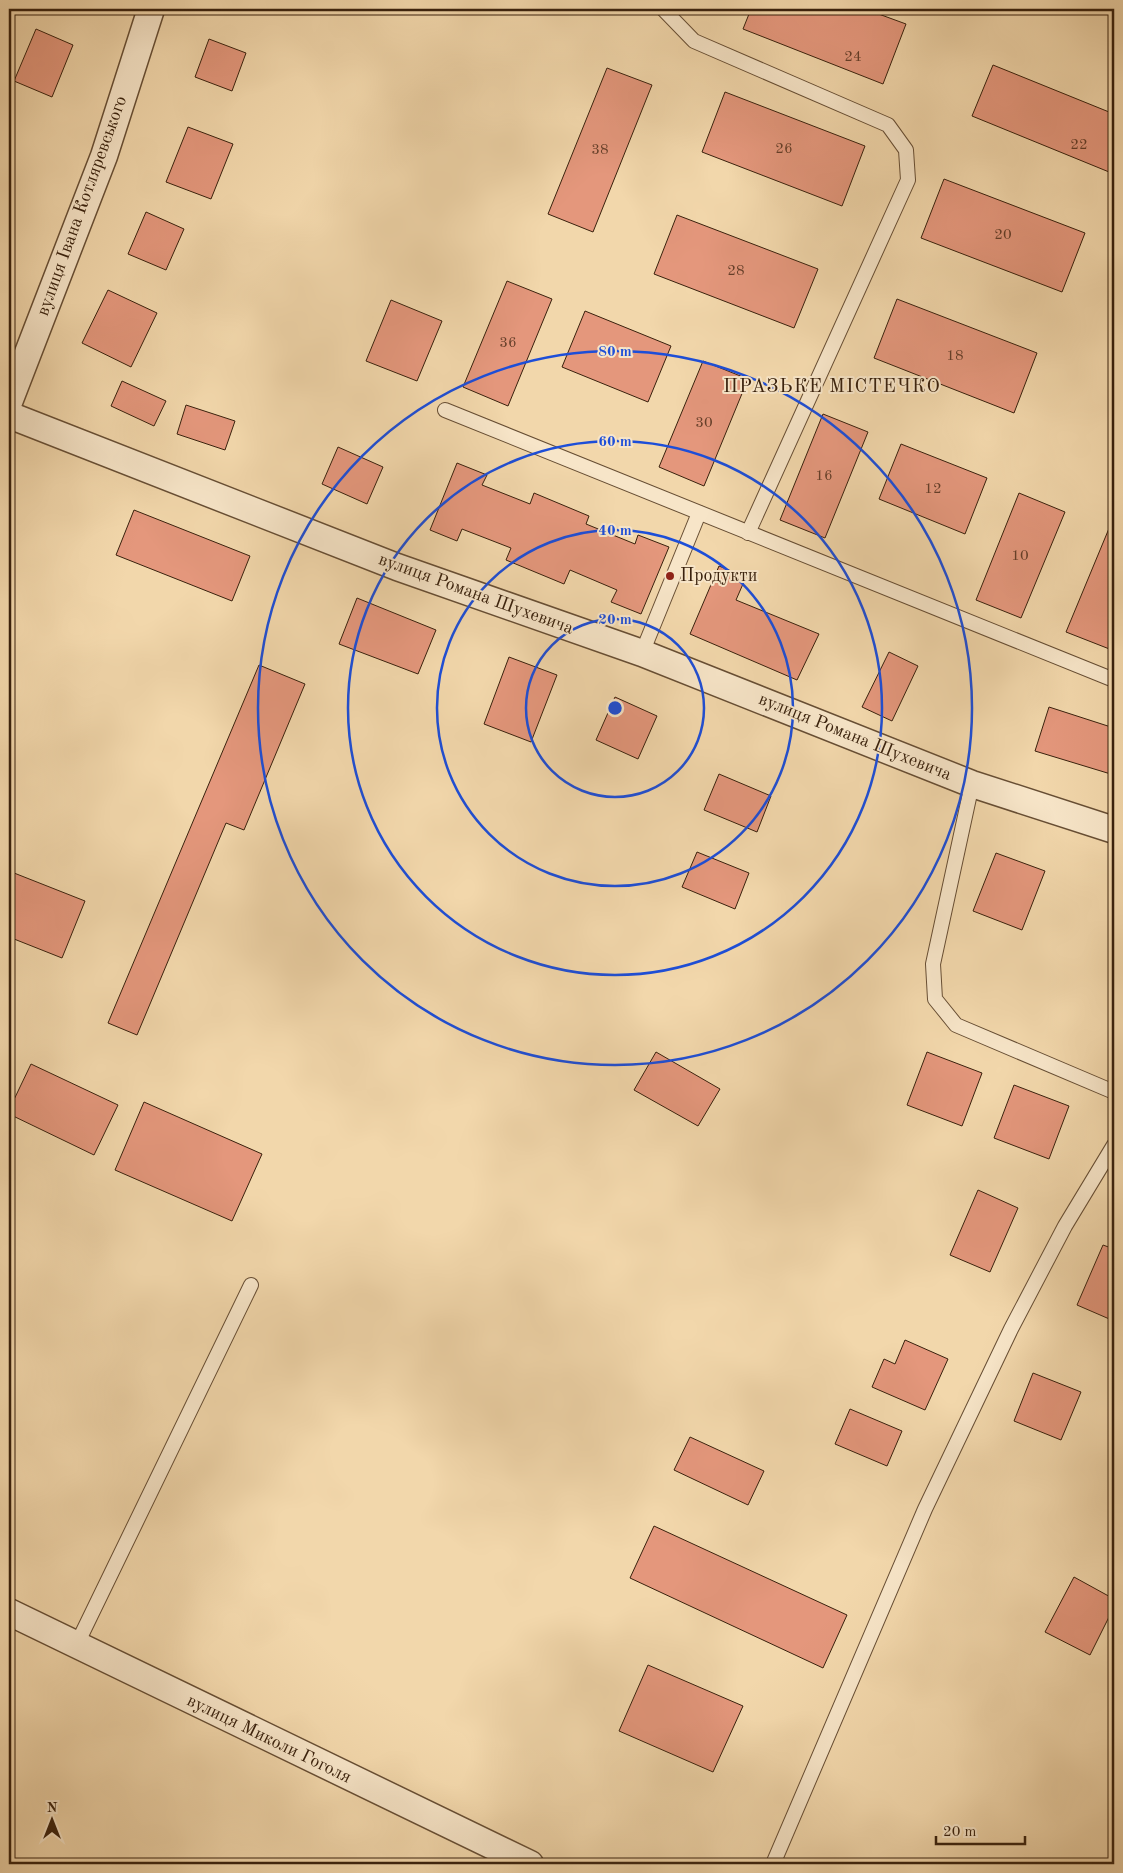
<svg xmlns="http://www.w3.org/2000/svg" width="1123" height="1873" font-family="'Old Standard TT',serif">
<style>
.building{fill:#e4977c;stroke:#39210d}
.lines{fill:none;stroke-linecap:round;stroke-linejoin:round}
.service-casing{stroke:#674e34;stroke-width:16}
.minor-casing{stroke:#674e34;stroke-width:29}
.service{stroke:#f7e5c8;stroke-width:14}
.minor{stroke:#f7e5c8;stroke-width:26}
.ring{fill:none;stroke:#1d4ed8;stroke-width:2.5}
.poi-dot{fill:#8f2418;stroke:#f7e5c8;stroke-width:2}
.labels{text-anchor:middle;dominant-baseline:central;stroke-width:4;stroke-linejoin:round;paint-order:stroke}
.number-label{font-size:15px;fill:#643e29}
.street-label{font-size:18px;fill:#39210d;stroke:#f7e5c8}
.poi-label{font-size:18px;fill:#39210d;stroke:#f7e5c8;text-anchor:start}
.neighbourhood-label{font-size:19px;letter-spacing:1px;fill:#39210d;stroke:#f7e5c8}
.centre{fill:#1d4ed8;stroke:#f7e5c8;stroke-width:2.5}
.ring-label{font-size:15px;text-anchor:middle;font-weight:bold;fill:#1d4ed8;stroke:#f7e5c8;stroke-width:4;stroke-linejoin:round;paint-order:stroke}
</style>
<rect width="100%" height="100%" fill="#f2d7ab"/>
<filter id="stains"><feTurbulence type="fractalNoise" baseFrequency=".004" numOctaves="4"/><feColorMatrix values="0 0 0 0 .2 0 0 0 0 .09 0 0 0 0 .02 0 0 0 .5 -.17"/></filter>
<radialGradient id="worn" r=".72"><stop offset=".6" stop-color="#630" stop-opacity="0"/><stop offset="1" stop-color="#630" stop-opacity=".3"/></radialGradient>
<g class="building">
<polygon points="751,9 865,9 906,24 883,84 743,29"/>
<polygon points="36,29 73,45 52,97 14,81"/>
<polygon points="209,39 246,53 232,91 195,77"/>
<polygon points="993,65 1114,114 1114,174 972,116"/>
<polygon points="607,68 652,85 593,232 548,214"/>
<polygon points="725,92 865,146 842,206 702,152"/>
<polygon points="188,127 233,144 211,199 166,182"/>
<polygon points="944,179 1085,233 1062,292 921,238"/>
<polygon points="146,212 184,229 166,270 128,254"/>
<polygon points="677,215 818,269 794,328 654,274"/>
<polygon points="507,281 552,299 508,406 463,387"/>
<polygon points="108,290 157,313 131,367 82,343"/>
<polygon points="897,299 1037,353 1014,413 874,358"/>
<polygon points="391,300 442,321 417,381 366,361"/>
<polygon points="585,311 671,346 648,402 562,367"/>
<polygon points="703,361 748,379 704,486 659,467"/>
<polygon points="122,381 166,401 154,426 111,406"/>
<polygon points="186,405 235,421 225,450 177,434"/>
<polygon points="823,414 868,432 825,538 780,520"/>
<polygon points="901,444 987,478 965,534 879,499"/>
<polygon points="338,447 383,467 367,504 322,484"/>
<polygon points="457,463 487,475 482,485 530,504 534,493 589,516 586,524 635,544 638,535 669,547 641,614 611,602 617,590 570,570 564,584 506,560 511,548 462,529 457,541 430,530"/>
<polygon points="1019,493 1065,512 1021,618 976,600"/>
<polygon points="134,510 250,556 232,601 116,555"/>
<polygon points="1110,526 1114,527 1114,644 1112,650 1066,632"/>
<polygon points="719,566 746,577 736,600 819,634 797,680 690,634"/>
<polygon points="357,598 436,630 418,674 339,644"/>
<polygon points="889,652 918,666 892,721 862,707"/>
<polygon points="509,657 557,675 531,742 484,724"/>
<polygon points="259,665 305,684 244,830 226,823 137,1035 108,1023"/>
<polygon points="615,697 657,716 638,759 596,740"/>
<polygon points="1049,707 1114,728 1114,775 1035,751"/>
<polygon points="719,774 771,796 757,832 704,810"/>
<polygon points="697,852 749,873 735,909 682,887"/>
<polygon points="996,853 1045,871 1022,930 973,911"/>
<polygon points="9,871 85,901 62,958 9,937"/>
<polygon points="656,1052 720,1089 698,1126 634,1090"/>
<polygon points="927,1052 982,1073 962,1126 907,1105"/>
<polygon points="31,1064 118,1105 94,1155 9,1114 9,1110"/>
<polygon points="1014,1085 1069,1106 1049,1159 994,1138"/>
<polygon points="144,1102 262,1154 232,1221 115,1170"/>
<polygon points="978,1190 1018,1208 990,1272 950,1255"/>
<polygon points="1103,1245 1114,1249 1114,1321 1077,1305"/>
<polygon points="905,1340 948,1359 925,1410 872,1387 884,1359 895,1364"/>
<polygon points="1033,1373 1081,1392 1061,1440 1014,1421"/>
<polygon points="850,1409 902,1431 887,1466 835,1444"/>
<polygon points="690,1437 764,1471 748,1505 674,1470"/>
<polygon points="654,1526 847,1615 823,1668 630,1578"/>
<polygon points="1074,1577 1114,1599 1114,1607 1090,1655 1045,1632"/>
<polygon points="648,1665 743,1706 713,1772 619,1731"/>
</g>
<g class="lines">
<defs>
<g id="service">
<polyline points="663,9 694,41 888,125 906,150 908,180 748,533"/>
<polyline points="445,410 1114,680"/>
<polyline points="642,653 699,513"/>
<polyline points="972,784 933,964 935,999 956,1025 1114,1092"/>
<polyline points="76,1646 251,1285"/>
<polyline points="773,1864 925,1509 1011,1329 1065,1226 1114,1145"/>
</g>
<g id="minor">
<polyline points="9,402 104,156 151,9"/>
<polyline points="9,415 397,567 642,653 972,784 1114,830"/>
<polyline points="9,1612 530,1864"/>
</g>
</defs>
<use href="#service" class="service-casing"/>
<use href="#minor" class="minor-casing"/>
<use href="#service" class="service"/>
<use href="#minor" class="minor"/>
</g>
<g class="ring">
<circle cx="615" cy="708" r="89"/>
<circle cx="615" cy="708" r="178"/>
<circle cx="615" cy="708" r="267"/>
<circle cx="615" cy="708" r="357"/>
</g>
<circle class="poi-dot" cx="670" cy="576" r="5"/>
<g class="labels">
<g class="number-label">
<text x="853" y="57">24</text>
<text x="1079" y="145">22</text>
<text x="784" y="149">26</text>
<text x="600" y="150">38</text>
<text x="1003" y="235">20</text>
<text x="736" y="271">28</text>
<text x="508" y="343">36</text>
<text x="955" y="356">18</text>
<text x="704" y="423">30</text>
<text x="824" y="476">16</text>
<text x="933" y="489">12</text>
<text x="1020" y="556">10</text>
</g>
<g class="street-label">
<text transform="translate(82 206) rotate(-70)">вулиця Івана Котляревського</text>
<text transform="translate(476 594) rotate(20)">вулиця Романа Шухевича</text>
<text transform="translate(855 737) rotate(22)">вулиця Романа Шухевича</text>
<text transform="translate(269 1739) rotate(26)">вулиця Миколи Гоголя</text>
</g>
<g class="poi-label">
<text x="680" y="576">Продукти</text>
</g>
<g class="neighbourhood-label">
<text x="832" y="387">ПРАЗЬКЕ МІСТЕЧКО</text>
</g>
</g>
<circle cx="615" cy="708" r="8" class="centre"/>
<g class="ring-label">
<text x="615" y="356">80 m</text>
<text x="615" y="446">60 m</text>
<text x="615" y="535">40 m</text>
<text x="615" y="624">20 m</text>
</g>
<rect width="1123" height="1873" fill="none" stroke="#f2d7ab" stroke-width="30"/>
<rect x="10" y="10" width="1103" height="1853" fill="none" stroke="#39210d" stroke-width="2.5"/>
<rect x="15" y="15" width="1093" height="1843" fill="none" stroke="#39210d"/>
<g transform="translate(52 1820)" stroke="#f7e5c8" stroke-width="4" paint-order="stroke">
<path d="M0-4L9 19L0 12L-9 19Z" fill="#39210d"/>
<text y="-8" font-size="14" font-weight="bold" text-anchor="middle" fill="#39210d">N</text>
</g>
<path d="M936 1836v8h89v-8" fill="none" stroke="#39210d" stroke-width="2.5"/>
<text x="943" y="1836" font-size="15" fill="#39210d" stroke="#f7e5c8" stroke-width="4" paint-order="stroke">20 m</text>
<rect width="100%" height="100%" filter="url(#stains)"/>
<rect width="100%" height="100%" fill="url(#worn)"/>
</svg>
